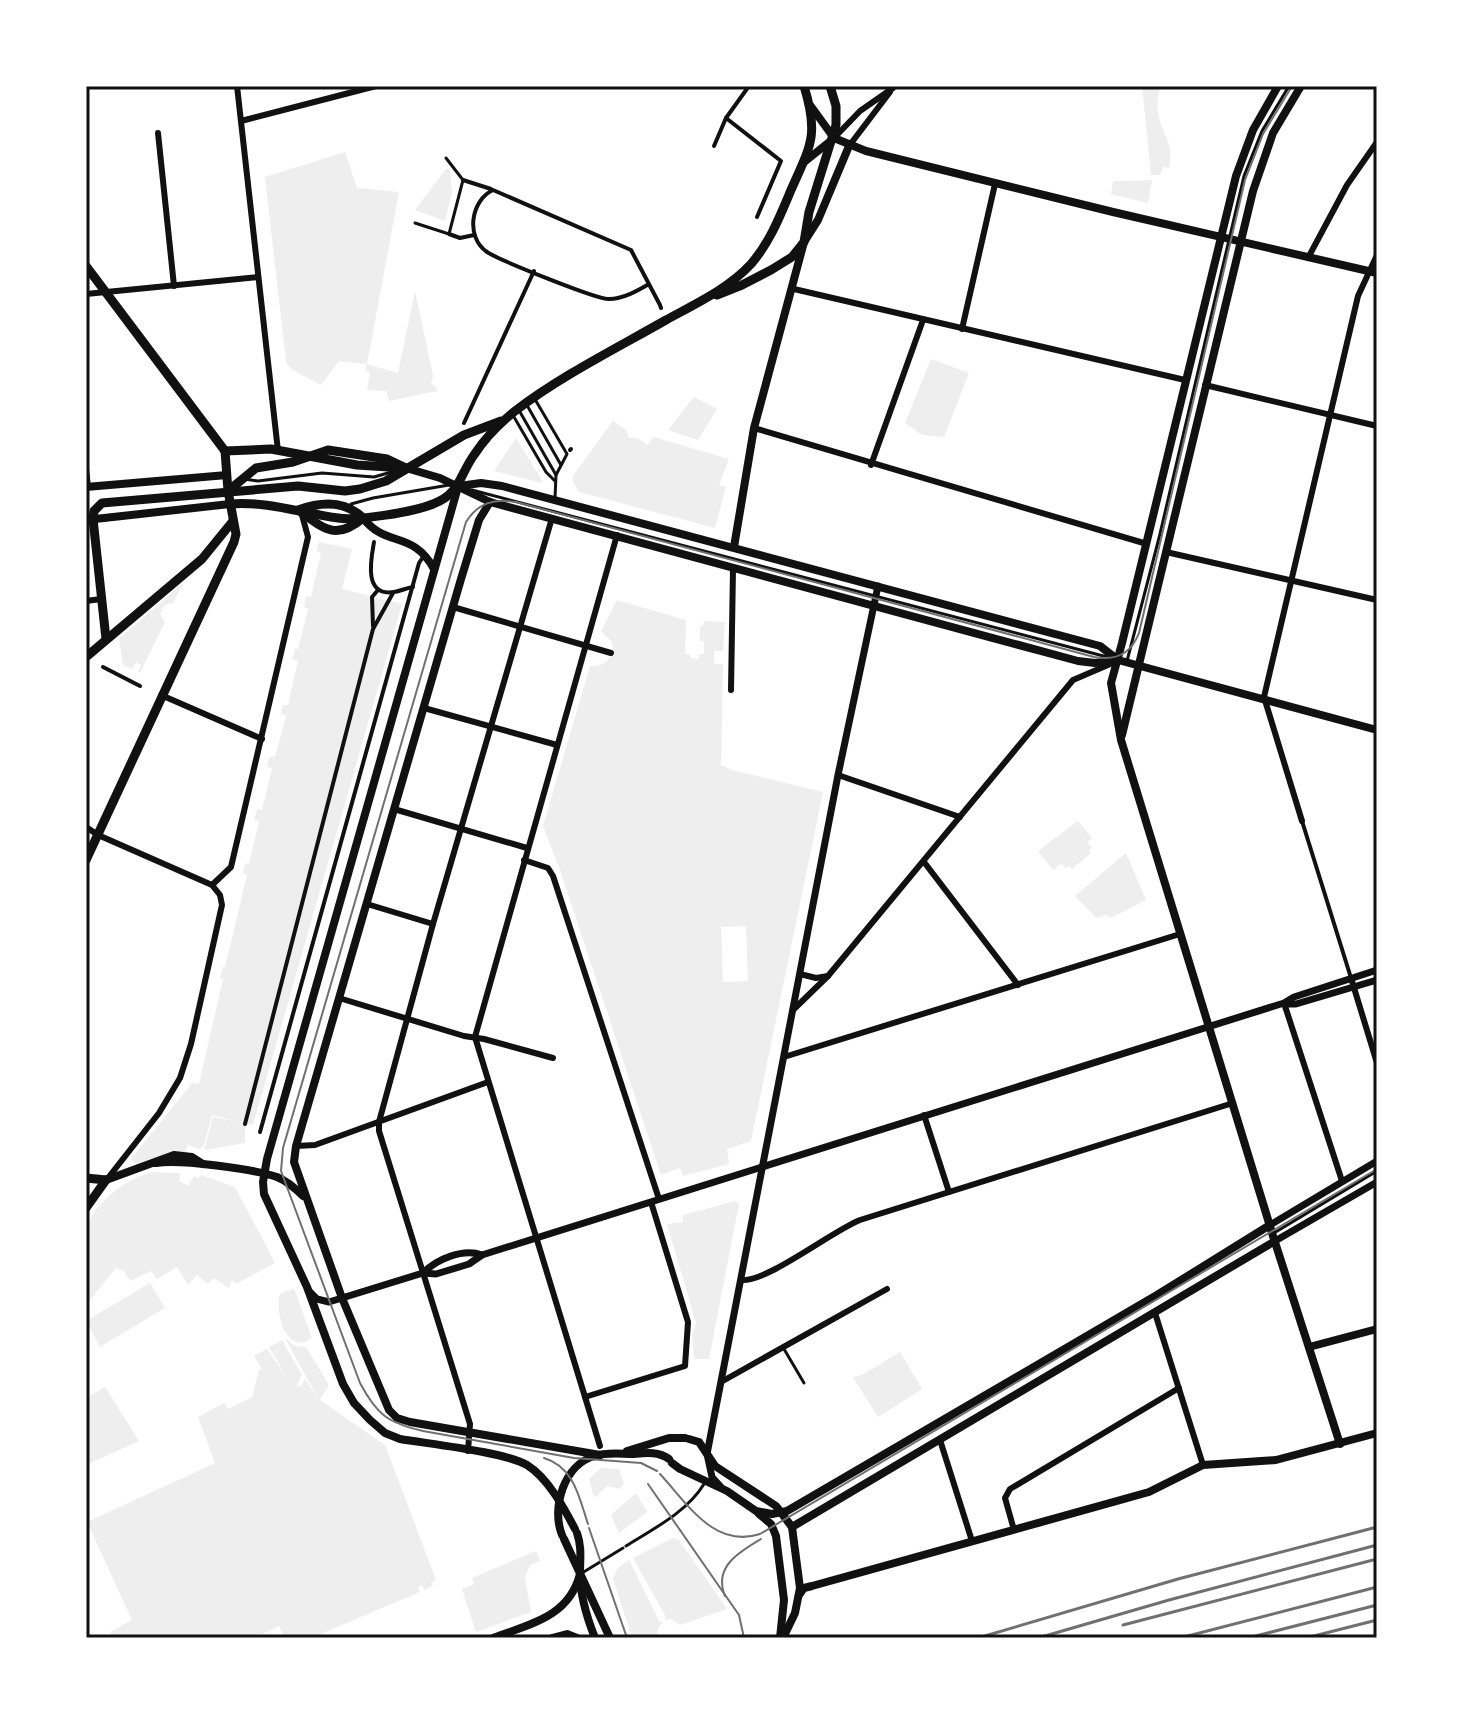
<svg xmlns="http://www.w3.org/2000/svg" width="1463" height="1724" font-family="'Roboto Serif',serif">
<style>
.green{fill:#eee;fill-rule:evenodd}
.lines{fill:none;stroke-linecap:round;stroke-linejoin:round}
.service{stroke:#111;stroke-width:3}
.pedestrian{stroke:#111;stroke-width:4}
.minor{stroke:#111;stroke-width:6}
.tertiary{stroke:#111;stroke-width:7}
.secondary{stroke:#111;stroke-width:8}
.primary{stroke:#111;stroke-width:9}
.tram{stroke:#707070;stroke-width:2}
.rail{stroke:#707070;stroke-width:3}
.neatline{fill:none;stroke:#111;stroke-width:3}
</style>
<rect width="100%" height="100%" fill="#fff"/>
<g class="green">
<path d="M 1142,86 L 1160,86 C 1159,94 1156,104 1158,112 C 1161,135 1175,142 1169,168 L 1163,167 L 1160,175 L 1151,175 Z"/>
<polygon points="345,152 357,188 399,192 367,364 398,373 415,291 433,376 431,384 436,387 437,391 389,401 386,391 367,390 370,372 366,371 366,364 339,361 321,385 291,369 286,362 265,177"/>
<polygon points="450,168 452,193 445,221 415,210 446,169"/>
<polygon points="1152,180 1148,203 1111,194 1113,181"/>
<polygon points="931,359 969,373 944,437 922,435 905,423"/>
<polygon points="694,397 717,409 698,440 668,430"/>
<polygon points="613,421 626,430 629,438 637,438 647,445 654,437 729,459 719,485 726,487 715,528 579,492 573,482 573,476"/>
<polygon points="516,438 543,482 542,483 494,471"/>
<polygon points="319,542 352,549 342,589 402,604 253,1125 245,1124 245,1143 204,1150 213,1117 239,1122 212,1115 204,1145 200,1149 187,1145 185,1156 137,1165 131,1159 192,1083 199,1084 223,979 220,978 223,967 225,967 247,875 243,874 245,863 249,864 259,821 254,820 257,809 262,810 272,768 267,767 269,757 275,757 286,716 281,714 283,705 288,705 298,661 292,660 295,649 298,649 308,609 304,607 306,596 311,597 321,553 316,551"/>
<polygon points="184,582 173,603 164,605 160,614 165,622 140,673 138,672 141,665 136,662 132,669 123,665 119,639"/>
<path d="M 617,600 L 686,620 L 685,654 L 690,655 L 690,658 L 699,659 L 699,654 L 704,654 L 704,641 L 700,641 L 700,626 L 703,626 L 704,621 L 725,622 L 723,651 L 714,651 L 714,664 L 723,664 L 721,765 L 732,770 L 823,792 L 751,1141 L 727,1149 L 729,1164 L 683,1176 L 680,1168 L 661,1175 L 560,870 L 543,826 L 590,666 C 605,667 615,657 612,642 L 601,631 ZM 746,926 L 748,981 L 723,982 L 721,927 Z"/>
<polygon points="1078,821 1092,838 1087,842 1092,848 1089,850 1091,853 1072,869 1069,866 1066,868 1061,864 1053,870 1038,851"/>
<polygon points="1126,853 1146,900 1111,918 1107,915 1096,918 1075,896"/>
<path d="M 152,1172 L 181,1173 L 179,1181 L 188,1186 L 194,1176 L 199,1178 L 201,1175 L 235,1187 L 275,1263 L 236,1284 L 232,1280 L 229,1288 L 214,1278 L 208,1284 L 197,1275 L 188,1285 L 177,1267 L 157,1279 L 151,1271 L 130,1281 L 124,1271 L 116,1268 L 86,1305 L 86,1227 C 98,1200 124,1180 152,1172 Z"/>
<polygon points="735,1201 739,1204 709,1359 694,1359 692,1336 696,1323 667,1224 683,1222 683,1215"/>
<polygon points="150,1283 165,1308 100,1347 86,1321"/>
<path d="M 294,1288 L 312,1338 C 287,1357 274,1313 280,1294 Z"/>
<polygon points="285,1338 295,1346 306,1347 329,1385 320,1400 385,1445 436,1580 431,1582 433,1586 424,1590 422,1585 418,1587 420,1592 311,1638 285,1638 279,1626 254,1638 113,1638 110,1632 132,1620 87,1522 215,1463 198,1417 224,1403 228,1409 252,1397 259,1370 262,1369 254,1356 267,1349 287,1378 269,1347 282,1340 302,1375 297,1385 300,1387 305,1379 318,1398"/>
<polygon points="900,1352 922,1389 878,1417 853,1377 862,1375"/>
<polygon points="105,1387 139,1441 86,1465 86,1398"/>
<polygon points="601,1468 619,1469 624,1483 620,1489 607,1486 594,1498 589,1479"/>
<polygon points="636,1493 647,1512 619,1533 611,1515"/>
<polygon points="673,1538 679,1540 727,1609 680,1625 671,1619 665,1620 666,1617 633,1558"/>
<polygon points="536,1551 540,1561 530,1565 525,1577 531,1612 476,1632 462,1589 474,1584 472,1578"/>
<polygon points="629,1560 659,1621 663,1622 658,1628 656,1638 632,1638 613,1578 618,1568"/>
</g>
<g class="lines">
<g class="service">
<polyline points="415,223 449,234 463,180 446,158"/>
<polyline points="536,401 567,454 556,475 555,498"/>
<polyline points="528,407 561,465"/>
<polyline points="520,412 556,475"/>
<polyline points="514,417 546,472 555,481"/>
<polyline points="244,479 258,481 322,473 374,477 395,471"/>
<polyline points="472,490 1111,658"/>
<polyline points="351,504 373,498 449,485"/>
<polyline points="1127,661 1159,538 1244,176 1262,131 1289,86"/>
<polyline points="1274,1233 1377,1171"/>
<polyline points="784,1349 804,1383"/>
<path d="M 626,1546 C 653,1529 687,1512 704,1484"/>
<polyline points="582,1573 623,1548"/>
</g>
<g class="pedestrian">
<polyline points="726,118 781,161 757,217"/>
<polyline points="714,146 726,118 749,86"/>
<polyline points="463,180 491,189"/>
<polyline points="449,234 460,238 474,235"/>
<path d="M 649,284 C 637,291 623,299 609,299 C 598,300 499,260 487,252 C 465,237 471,200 493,190 L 631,250 L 660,305 L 661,308"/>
<polyline points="464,423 534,271"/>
<polyline points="570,450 571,449"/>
<path d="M 374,542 C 371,559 363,597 394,592 C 401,591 406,588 413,587"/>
<polyline points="373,626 372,597 378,590"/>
<polyline points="103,667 140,686"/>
<polyline points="1302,821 1351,978"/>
<polyline points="245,1124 373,629 393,593"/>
<polyline points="260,1132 419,563 423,557"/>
</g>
<g class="minor">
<polyline points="237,86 278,451"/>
<polyline points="1308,86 1333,86"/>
<polyline points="241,121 376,86"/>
<polyline points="158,133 174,286"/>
<polyline points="834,138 860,111 893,88"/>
<polyline points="849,146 890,92"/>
<polyline points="1308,258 1347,185 1377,142"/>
<polyline points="794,289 1185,380"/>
<polyline points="86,294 258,277"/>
<polyline points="962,329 995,184"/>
<polyline points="1205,385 1377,426"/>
<polyline points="754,428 1147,544"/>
<polyline points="871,465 923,320"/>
<polyline points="86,469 88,487"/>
<polyline points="1166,552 1377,600"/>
<polyline points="86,601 101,599"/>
<polyline points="453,607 611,653"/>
<polyline points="731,690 733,569"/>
<polyline points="161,695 262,739"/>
<polyline points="424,708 557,745"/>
<polyline points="838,775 960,817"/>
<polyline points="394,809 527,848"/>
<polyline points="1302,821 1264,697 1358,296 1377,255"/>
<polyline points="86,827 98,835 212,885 220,895 222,905 191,1044 180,1078 159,1113 108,1178"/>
<polyline points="524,860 548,868 553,876 659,1199"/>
<polyline points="924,862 1018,985"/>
<polyline points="212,885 231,867 308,537 302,515"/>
<polyline points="367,904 433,924"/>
<polyline points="800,974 816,978 828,976"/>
<polyline points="1351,978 1377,1063"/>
<polyline points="339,998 464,1036 484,1039 553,1058"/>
<polyline points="1284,1003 1342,1181"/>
<polyline points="793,1010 828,976 1073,680 1115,662"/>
<polyline points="784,1057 1180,934"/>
<polyline points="924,1115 949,1192"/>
<polyline points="296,1146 315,1145 488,1082"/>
<path d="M 741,1280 C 766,1283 832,1231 860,1220 L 1233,1103"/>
<polyline points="1155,1313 1203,1465"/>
<polyline points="721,1382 887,1289"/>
<polyline points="585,1397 685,1366 688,1322 651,1202"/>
<polyline points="940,1440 972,1541"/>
<polyline points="600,1446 475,1037 617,535"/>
<polyline points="468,1451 470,1424 379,1131 379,1122 433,924 552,518"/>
<polyline points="1014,1530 1005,1498 1010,1489 1179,1388"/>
</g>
<g class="tertiary">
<polyline points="1287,1004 1296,1004 1377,980"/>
<polyline points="1270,1225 1377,1161"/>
<polyline points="1275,1241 1377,1182"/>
<path d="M 423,1273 C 437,1259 463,1248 482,1255"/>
<polyline points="310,1292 317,1299 329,1302 423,1273 436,1274 469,1264 482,1255 1284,1003 1294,997 1377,970"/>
<polyline points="721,1487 712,1477 707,1454 838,775 878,586"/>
</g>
<g class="secondary">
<polyline points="1278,86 1253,130 1236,176 1122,643 1111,683 1121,740 1273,1236 1340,1444"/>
<polyline points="810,105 834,138 866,151 1113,212 1377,273"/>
<polyline points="803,163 833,139"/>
<polyline points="406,468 440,478 490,502 1078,661 1095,663 1118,660 1377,730"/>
<polyline points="459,486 481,483 502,486 1100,646 1118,660"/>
<polyline points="86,487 227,475"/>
<path d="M 458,487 L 267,1159 L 263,1182 L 264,1194 L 307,1287 L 343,1384 L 354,1403 L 370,1420 L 385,1433 L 400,1439 C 429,1444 505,1452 527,1465 C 548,1478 564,1508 575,1529"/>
<polyline points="490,502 479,520 461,579 296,1146 294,1162 342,1298 389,1410 397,1418 410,1422 600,1455"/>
<path d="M 363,518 C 386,548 413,530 434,569"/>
<polyline points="86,520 230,504"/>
<polyline points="734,547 754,428 804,242 818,220 849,146"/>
<polyline points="1122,735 1253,191 1273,133 1301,86"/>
<path d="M 156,1163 C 180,1159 253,1169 277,1177 C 287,1181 295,1188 303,1196"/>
<polyline points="106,1180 174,1155 192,1157 203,1164"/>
<polyline points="1309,1347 1377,1329"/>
<polyline points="689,1439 699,1442 715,1466 776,1506 792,1527 800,1588 795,1613 783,1638"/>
<polyline points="627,1451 669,1438 685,1438"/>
<polyline points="672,1463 680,1469 727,1491 756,1511 772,1514 787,1511 1157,1295 1270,1225"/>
<polyline points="759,1514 771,1524 776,1536 784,1600 780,1638"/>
<polyline points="792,1527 1275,1241"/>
<path d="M 577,1533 C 582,1548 580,1558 580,1573 C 580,1595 587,1618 595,1638"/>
<path d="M 562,1535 C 551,1508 564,1464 595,1456 C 606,1452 621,1454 633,1454 C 645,1453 658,1451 669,1459"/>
<polyline points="564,1539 610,1638"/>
<polyline points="799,1595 804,1588 812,1586 1149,1492 1203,1465 1276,1460 1377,1433"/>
<path d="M 493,1638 C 530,1624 569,1617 580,1574"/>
<polyline points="552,1638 567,1634 577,1638"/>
</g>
<g class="primary">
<polyline points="86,266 225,451"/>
<polyline points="717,295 742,285 771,270 792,257 804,242 809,212 836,125 836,106 830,86"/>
<polyline points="225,451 271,449 357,465 404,468"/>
<polyline points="228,491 256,468 293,462 328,450 387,459 406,468"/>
<path d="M 230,504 C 268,501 301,513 338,518 C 357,521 414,512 433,504 C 460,494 459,476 474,455 C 485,438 500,423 515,411 C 561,376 615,349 666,320 C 695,304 728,289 751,264 C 770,242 780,216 791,190 C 811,145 819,135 804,86"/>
<path d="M 298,510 C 320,502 345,500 363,518"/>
<path d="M 301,512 C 325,530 337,540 363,518"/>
<polyline points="106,639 93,519 94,511 102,503 298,486 345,491 360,489 386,481 464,435 501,421"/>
<polyline points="86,657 202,559 233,521"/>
<polyline points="86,860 234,542 236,534 228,491 225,451"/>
<polyline points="86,1178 106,1180"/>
<polyline points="86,1208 106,1180"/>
</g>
<g class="tram">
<path d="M 544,1458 C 574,1467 579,1497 588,1524"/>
<path d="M 657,1471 L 641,1463 L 574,1458 L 423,1431 C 388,1423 377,1415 360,1383 L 281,1171 L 283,1148 L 466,522 C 478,503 494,498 516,502 L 1094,657 C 1115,661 1131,654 1139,633 L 1245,180 L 1263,134 L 1292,86"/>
<path d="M 660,1474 C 687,1503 714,1549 760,1534 L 1377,1169"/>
<polyline points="648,1484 739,1615 744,1638"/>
<polyline points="589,1528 627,1638"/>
<path d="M 725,1596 C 713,1567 739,1552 761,1539"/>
</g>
<g class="rail">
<polyline points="1123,1625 1377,1559"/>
<polyline points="978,1638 1178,1579 1377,1527"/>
<polyline points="1038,1638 1169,1600 1377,1545"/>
<polyline points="1180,1638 1377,1587"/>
<polyline points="1248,1638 1377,1605"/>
<polyline points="1306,1638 1377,1620"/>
</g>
</g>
<rect width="1463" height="1724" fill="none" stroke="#ffffff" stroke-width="176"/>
<rect x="88" y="88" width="1287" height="1548" class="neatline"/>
</svg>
